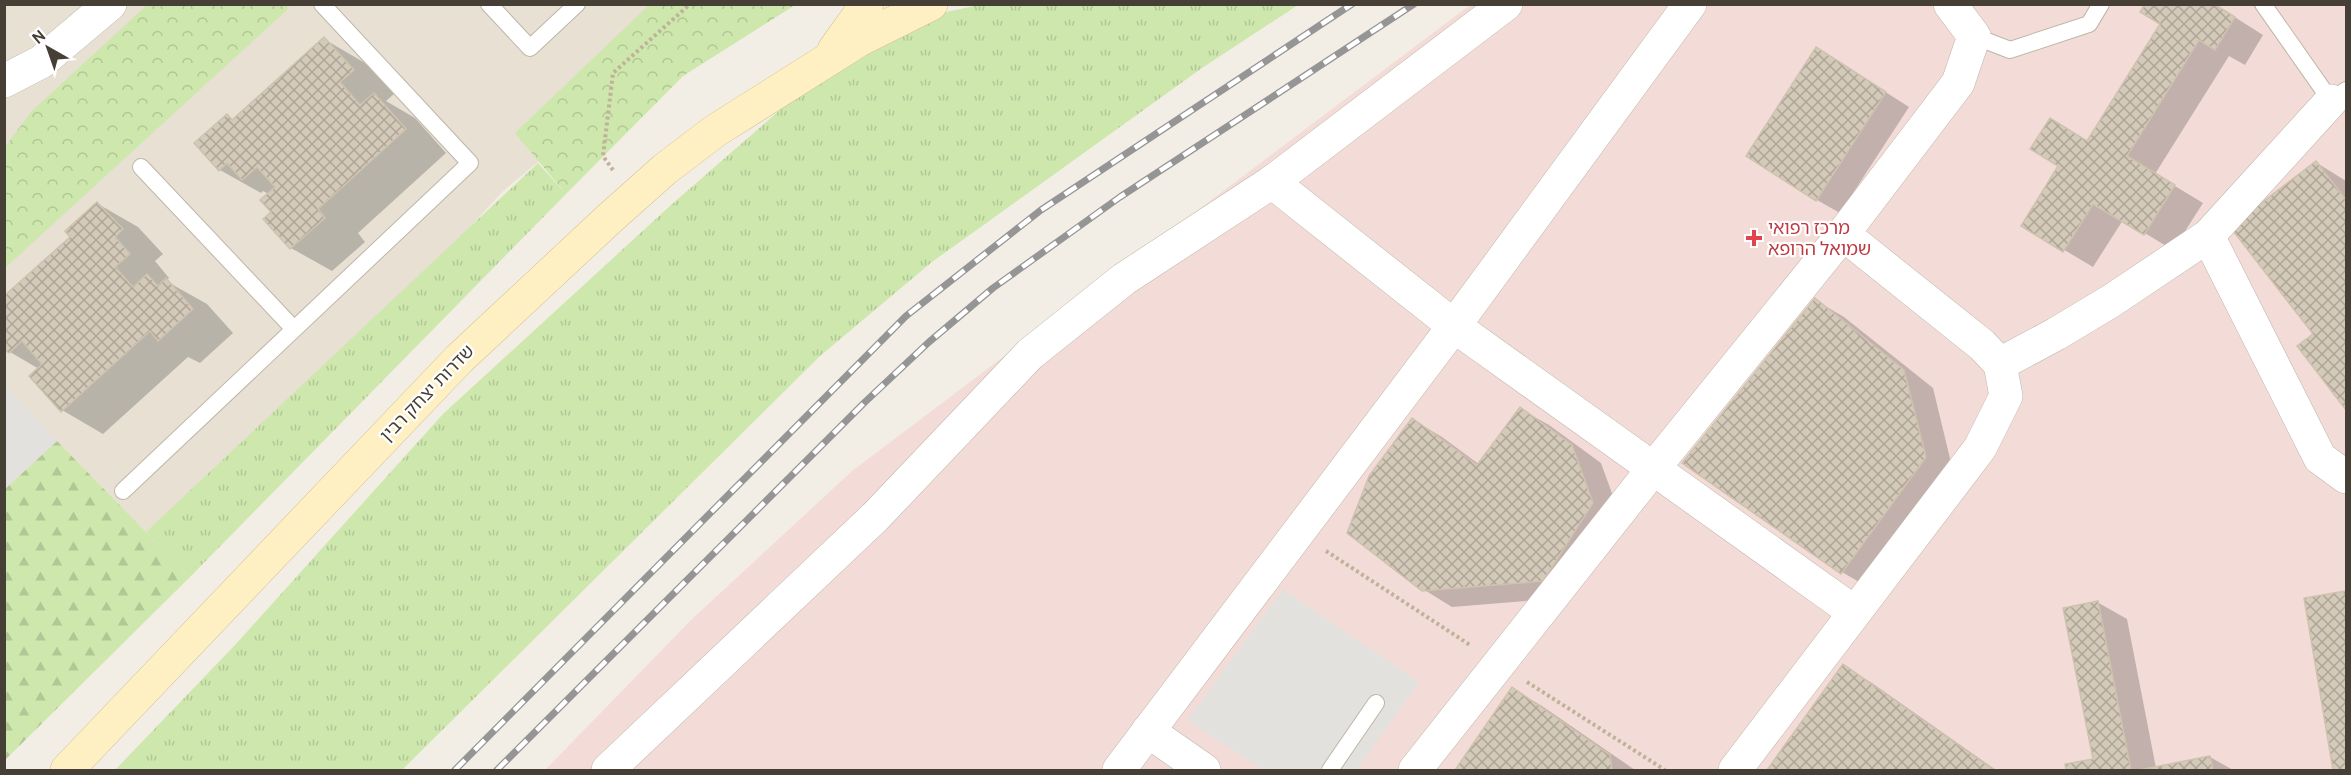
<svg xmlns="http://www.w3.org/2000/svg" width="2351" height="775" font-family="Cabin,'Noto Sans Hebrew',sans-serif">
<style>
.residential{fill:#e7e0d3}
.medical{fill:#f3dcd8}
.grass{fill:url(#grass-tufts)}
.forest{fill:url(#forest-firs)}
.park{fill:url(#park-crowns)}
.parking{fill:#e3e1dd}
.shadow{fill:#0003}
.building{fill:url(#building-cross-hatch);stroke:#cfc2ae;stroke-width:1.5}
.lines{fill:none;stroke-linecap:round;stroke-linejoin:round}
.lane-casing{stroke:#beb6a8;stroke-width:18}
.street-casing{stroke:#beb6a8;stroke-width:34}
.secondary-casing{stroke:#d3c395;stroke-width:34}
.path{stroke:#c0b299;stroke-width:4;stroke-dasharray:3 3;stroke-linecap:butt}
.lane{stroke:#fff;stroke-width:16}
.street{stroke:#fff;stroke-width:33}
.secondary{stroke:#fff0c3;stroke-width:33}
.rail-casing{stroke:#959595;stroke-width:7}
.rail{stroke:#fff;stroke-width:4.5;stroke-dasharray:14;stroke-linecap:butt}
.health-dot{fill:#e0444e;stroke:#fff;stroke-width:2}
.labels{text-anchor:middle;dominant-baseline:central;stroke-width:4.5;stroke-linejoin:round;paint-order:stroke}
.health-label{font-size:18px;fill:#be3a42;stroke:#fff;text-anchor:start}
.street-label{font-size:18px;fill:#453f35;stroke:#fff}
</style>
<defs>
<pattern id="grass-tufts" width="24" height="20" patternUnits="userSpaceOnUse" patternTransform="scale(1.5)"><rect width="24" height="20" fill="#cde7ad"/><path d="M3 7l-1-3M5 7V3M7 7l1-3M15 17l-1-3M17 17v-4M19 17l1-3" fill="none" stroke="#b1c795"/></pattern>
<pattern id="forest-firs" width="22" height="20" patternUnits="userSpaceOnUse" patternTransform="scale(1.5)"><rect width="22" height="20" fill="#cde7ad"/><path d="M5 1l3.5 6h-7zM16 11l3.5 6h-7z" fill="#b1c795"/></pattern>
<pattern id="park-crowns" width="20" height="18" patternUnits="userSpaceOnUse" patternTransform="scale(1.5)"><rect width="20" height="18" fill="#cde7ad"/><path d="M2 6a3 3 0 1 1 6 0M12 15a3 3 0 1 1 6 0" fill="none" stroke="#b1c795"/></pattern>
<pattern id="building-cross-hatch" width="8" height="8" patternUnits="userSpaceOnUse" patternTransform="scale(1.5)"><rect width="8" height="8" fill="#d4caba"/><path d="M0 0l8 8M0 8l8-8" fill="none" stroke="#aea598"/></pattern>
</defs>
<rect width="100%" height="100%" fill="#f3eee5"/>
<polygon class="residential" points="5,5 746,5 661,60 502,192 357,351 146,532 57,441 5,489"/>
<polygon class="medical" points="1470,5 2346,5 2346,770 545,770 692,619 852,471"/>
<g class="grass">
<polygon points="979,5 1298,5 1202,68 932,262 820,356 402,770 115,770 235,645 443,414 671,205 804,89 937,14"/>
<polygon points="538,163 566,194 190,577 146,532"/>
</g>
<polygon class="forest" points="57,441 190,577 5,760 5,489"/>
<g class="park">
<polygon points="285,4 289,8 5,268 5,147 31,112 147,5"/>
<polygon points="649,5 795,5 683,76 566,194 515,133"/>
</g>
<g class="parking">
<polygon points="5,384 57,441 5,489"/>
<polygon points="1283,589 1419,682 1357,770 1263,770 1187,720"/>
</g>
<g class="shadow">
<polygon points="2214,4 2263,35 2245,65 2229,56 2155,174 2203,203 2173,250 2123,220 2093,267 2024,226 2088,142"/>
<polygon points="324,39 365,63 394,94 386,101 415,118 446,153 358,233 365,242 332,271 291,248 273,212 269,194 263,191 261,193 220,170 227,116 234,120"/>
<polygon points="1840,63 1909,107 1840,213 1817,200"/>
<polygon points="2317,163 2346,181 2346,407 2299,346 2315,334"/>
<polygon points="98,204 138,227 163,254 155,261 169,278 166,281 207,304 233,333 200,363 188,357 103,434 62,410 39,369 10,352 73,237"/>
<polygon points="1815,300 1844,317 1933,388 1954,475 1871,589 1842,572"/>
<polygon points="1520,409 1549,425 1601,463 1622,521 1573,597 1452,607 1423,589 1413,420 1442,437 1480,465"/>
<polygon points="2346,592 2346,770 2334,770 2306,599"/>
<polygon points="2097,602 2127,619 2156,768 2210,757 2233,770 2067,770 2066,765 2095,760"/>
<polygon points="1843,666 1872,683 1996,770 1769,770"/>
<polygon points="1513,689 1542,706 1635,770 1457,770"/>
</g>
<g class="building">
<polygon points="2145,4 2214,4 2235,17 2215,50 2199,40 2127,156 2175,185 2144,235 2093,204 2063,252 2021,226 2058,166 2030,149 2050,118 2087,141 2160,24 2140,12"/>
<polygon points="324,37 354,70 340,82 360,105 374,93 406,129 318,209 325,218 290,249 263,219 271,212 260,200 275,187 257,167 242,180 227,163 219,171 194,143 227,114 232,120"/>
<polygon points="1816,47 1886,92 1816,201 1746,156"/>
<polygon points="2316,161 2346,200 2346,410 2297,346 2313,334 2230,227"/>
<polygon points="97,202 123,229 115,237 130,254 115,267 133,287 147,274 158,286 166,278 193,309 158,341 150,331 61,412 29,376 42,364 22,341 9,353 4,349 4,296 70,237 65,231"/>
<polygon points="1815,298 1904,370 1926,457 1841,574 1682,463"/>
<polygon points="1520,407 1572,445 1593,503 1543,581 1422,591 1347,533 1369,476 1412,418 1477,465"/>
<polygon points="2346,591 2346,770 2333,770 2304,598"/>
<polygon points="2098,601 2131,770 2066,770 2065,764 2093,759 2063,608"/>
<polygon points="1843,664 1994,770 1767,770"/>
<polygon points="1512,687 1610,755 1612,770 1455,770"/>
<polygon points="2210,756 2213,770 2139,770"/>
</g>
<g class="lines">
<defs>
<g id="lane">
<polyline points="489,4 530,48 577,4"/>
<polyline points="2263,4 2331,101 2346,90"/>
<polyline points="1974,36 2010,50 2089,24 2101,4"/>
<polyline points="141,167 293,328"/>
<polyline points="123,491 470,163 322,4"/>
<polyline points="1330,770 1376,703"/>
</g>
<g id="street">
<polyline points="4,81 41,62 110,4"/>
<polyline points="1272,182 1454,326 1854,612"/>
<polyline points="2208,236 2320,458 2346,477"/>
<polyline points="2000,364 2056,334 2111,301 2208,236 2331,101"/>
<polyline points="1148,731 1204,770"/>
<polyline points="608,770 875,517 1030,354 1124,279 1272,182 1506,4"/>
<polyline points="1119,770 1454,326 1690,4"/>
<polyline points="1415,770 1653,469 1843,234 1958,83 1974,36 1950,4"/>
<polyline points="1735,770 1980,448 2006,396 2000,364 1982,345 1843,234"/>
</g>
<g id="secondary">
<polyline points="834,50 867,4"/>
<polyline points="67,770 459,359 610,218 665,169 715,131 859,40 931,4"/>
</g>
</defs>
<use href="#lane" class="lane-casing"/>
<use href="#street" class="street-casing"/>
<use href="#secondary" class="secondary-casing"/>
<g class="path">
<polyline points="613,170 603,156 613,73 690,4"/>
<polyline points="1326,551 1470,645"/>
<polyline points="1527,682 1665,770"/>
</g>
<use href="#lane" class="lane"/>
<use href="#street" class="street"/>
<use href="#secondary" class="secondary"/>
<defs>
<g id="rail">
<polyline points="455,770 906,316 1041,210 1352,4"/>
<polyline points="497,770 865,402 929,342 993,288 1120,197 1414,4"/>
</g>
</defs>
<use href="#rail" class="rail-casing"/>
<use href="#rail" class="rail"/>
</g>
<path class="health-dot" d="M1751 229h6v6h6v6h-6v6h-6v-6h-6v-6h6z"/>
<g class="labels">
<g class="health-label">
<text x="1768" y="228">מרכז רפואי<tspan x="1768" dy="21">שמואל הרופא</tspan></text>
</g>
<g class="street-label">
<text transform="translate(427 393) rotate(-46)">שדרות יצחק רבין</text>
</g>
</g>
<rect width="2351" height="775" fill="none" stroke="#453f35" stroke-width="12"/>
<g transform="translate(48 48) rotate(320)" stroke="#ffffff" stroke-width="4.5" paint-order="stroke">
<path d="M0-4.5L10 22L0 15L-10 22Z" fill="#453f35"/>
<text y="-9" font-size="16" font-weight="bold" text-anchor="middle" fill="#453f35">N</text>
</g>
</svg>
